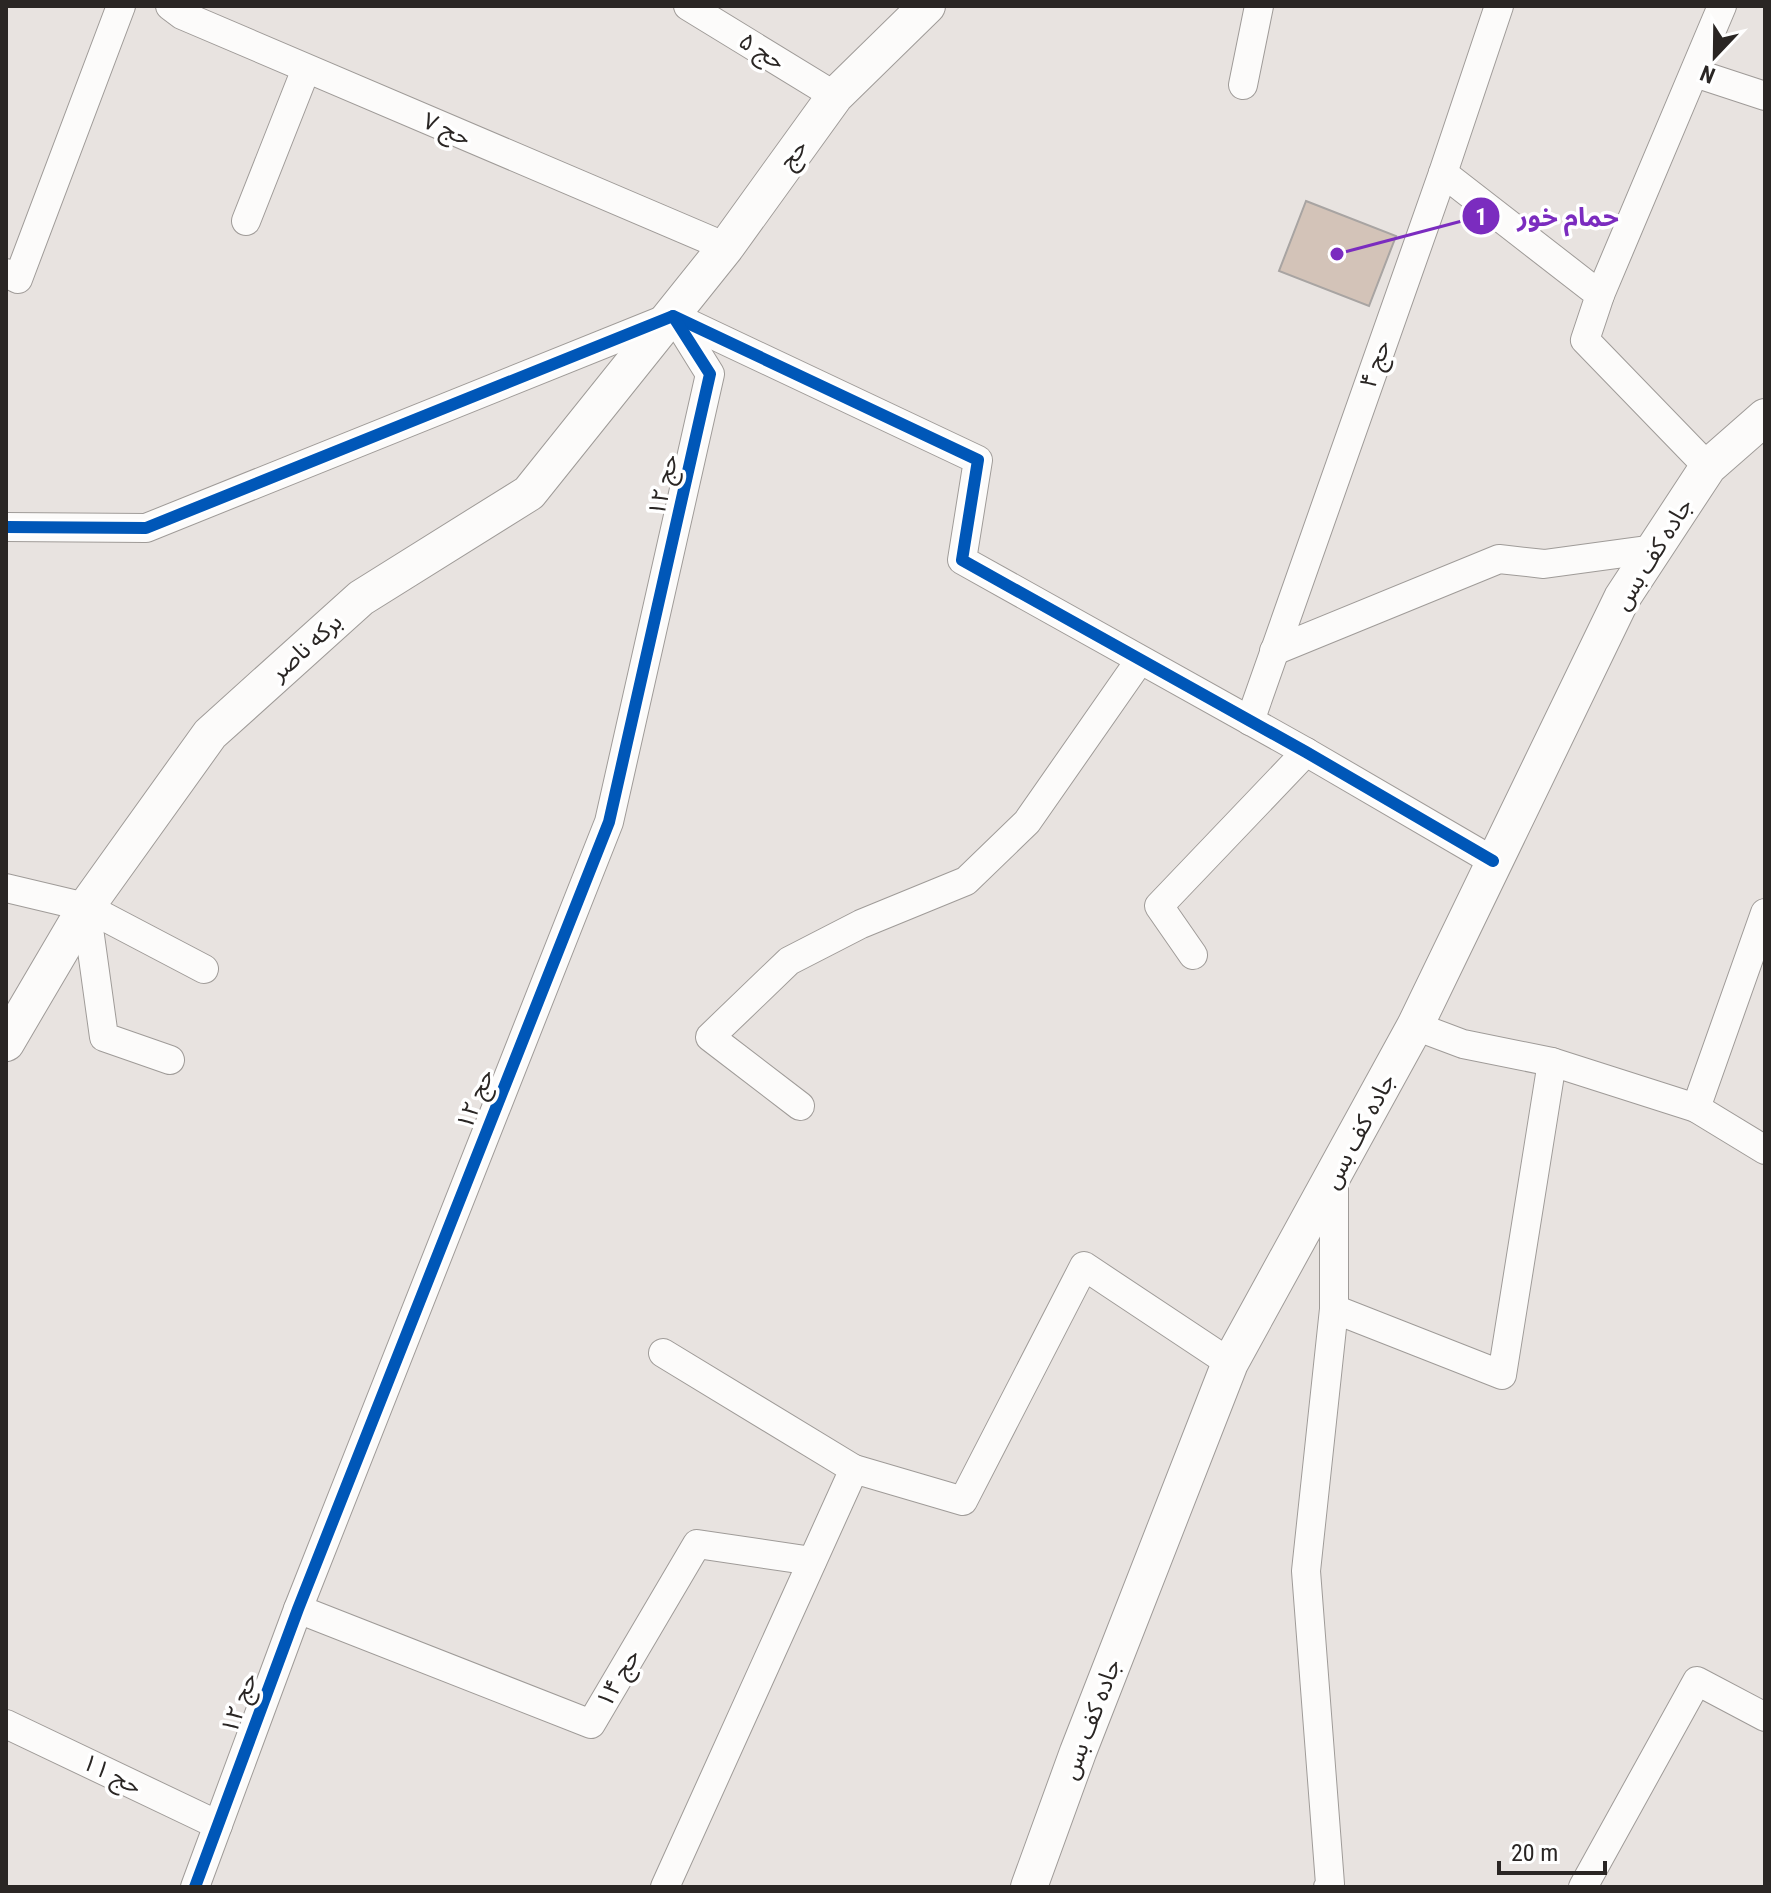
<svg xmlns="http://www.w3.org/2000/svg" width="1771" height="1893" font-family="'Roboto Condensed','Noto Sans Arabic',sans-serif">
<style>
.building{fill:#d3c3b8;stroke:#a8a4a2;stroke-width:2}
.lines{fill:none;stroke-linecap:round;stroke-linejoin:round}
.minor-casing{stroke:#9f9b98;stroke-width:30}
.tertiary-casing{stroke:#9f9b98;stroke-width:38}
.minor{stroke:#fcfbfa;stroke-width:28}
.tertiary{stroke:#fcfbfa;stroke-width:36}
.cycleway-casing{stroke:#fff;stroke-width:17}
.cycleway{stroke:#0057b8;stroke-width:12}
.labels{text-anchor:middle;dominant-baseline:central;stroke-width:7;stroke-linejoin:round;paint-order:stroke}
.street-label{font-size:24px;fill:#2a2624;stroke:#fff}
.leader{fill:none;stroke:#7b2cbf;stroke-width:3}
.callout-dot{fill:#7b2cbf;stroke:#fff;stroke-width:3}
.mark-label{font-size:24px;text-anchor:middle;font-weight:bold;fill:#fff}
.callout-label{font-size:26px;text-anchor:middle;font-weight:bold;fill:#7b2cbf;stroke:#fff;stroke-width:7;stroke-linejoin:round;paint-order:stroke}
</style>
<rect width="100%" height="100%" fill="#e8e3e0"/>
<polygon class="building" points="1306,201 1396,236 1369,306 1279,271"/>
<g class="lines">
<defs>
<g id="minor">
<polyline points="170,6 182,15 726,247"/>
<polyline points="688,6 835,96"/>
<polyline points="1695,73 1765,96"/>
<polyline points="1243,85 1259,6"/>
<polyline points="1443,173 1600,295 1585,340 1708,467"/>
<polyline points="246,221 306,69"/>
<polyline points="6,273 18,279 121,6"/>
<polyline points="1600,295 1722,6"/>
<polyline points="6,527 146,528 673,316 978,460 962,560 1306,752 1493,861"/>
<polyline points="1274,651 1499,559 1544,564 1654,549"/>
<polyline points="1250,721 1443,173 1499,6"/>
<polyline points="6,888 86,907 204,969"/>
<polyline points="86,907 104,1037 170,1060"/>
<polyline points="1193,955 1159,906 1306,752"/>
<polyline points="1415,1026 1463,1044 1552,1062 1696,1108 1765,1150"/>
<polyline points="800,1106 710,1037 789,961 861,924 966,881 1027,822 1140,660"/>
<polyline points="1696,1108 1765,913"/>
<polyline points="1334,1309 1502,1375 1552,1062"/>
<polyline points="663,1353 854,1469"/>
<polyline points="298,1609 591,1724 697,1544 812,1561"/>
<polyline points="6,1724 218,1825"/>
<polyline points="195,1887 298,1609 609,822 710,374 674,316"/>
<polyline points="665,1887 854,1469 963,1501 1084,1266 1230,1363"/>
<polyline points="1328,1887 1330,1884 1306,1571 1334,1309 1334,1177"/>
<polyline points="1583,1887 1697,1681 1765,1717"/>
</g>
<g id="tertiary">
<polyline points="6,1043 86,907 210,734 361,598 529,493 726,247 835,96 927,6"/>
<polyline points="1029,1887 1078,1752 1230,1363 1415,1026 1622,598 1708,467 1765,417"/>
</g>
</defs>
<use href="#minor" class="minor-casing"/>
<use href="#tertiary" class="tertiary-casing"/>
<use href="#minor" class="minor"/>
<use href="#tertiary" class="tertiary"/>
<defs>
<g id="cycleway">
<polyline points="6,527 146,528 673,316 978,460 962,560 1306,752 1493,861"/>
<polyline points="195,1887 298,1609 609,822 710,374 673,316"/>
</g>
</defs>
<use href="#cycleway" class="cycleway-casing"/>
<use href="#cycleway" class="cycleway"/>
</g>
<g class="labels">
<g class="street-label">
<text transform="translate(762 51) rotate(31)">حج ۵</text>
<text transform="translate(447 129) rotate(23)">حج ۷</text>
<text transform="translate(793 154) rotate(-54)">حج</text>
<text transform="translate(1375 364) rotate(-71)">حج ۴</text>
<text transform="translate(663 485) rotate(-77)">حج ۱۲</text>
<text transform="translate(1653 554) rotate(-58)">جاده کف بس</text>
<text transform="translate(306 647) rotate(-42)">برکه ناصر</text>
<text transform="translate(475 1099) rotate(-68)">حج ۱۲</text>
<text transform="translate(1359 1131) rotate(-62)">جاده کف بس</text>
<text transform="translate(618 1678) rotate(-60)">حج ۱۴</text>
<text transform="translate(239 1703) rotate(-70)">حج ۱۲</text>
<text transform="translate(1091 1719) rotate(-69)">جاده کف بس</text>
<text transform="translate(112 1774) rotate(26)">حج ۱۱</text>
</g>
</g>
<path class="leader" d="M1337 254L1481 216"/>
<g class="callout-dot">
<circle cx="1337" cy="254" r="8"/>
<circle cx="1481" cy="216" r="20"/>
</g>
<g class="mark-label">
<text x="1481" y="225">1</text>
</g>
<g class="callout-label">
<text x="1568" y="226">حمام خور</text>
</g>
<rect width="1771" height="1893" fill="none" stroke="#2a2624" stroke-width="16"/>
<g transform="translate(1715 56) rotate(202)" stroke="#ffffff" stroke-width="6" paint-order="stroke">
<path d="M0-6L14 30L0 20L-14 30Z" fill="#2a2624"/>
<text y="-12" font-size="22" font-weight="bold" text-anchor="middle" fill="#2a2624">N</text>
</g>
<path d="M1499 1861v12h106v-12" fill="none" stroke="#2a2624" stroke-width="4"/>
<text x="1511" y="1861" font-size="24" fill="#2a2624" stroke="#ffffff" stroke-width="6" paint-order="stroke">20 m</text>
</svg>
